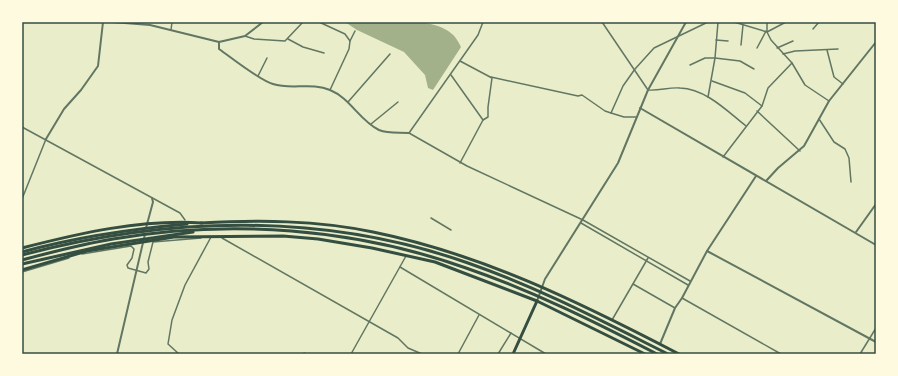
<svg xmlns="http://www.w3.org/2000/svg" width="898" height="376" font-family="'PT Sans Narrow',sans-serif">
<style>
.water{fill:#a3b18a}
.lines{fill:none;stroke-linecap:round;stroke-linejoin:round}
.minor{stroke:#617663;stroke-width:1.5}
.tertiary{stroke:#617663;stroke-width:2}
.primary{stroke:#344e41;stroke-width:3}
.trunk{stroke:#344e41;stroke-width:3}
.motorway{stroke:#344e41;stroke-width:3}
.neatline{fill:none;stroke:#344e41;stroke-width:1.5}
</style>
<rect width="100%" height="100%" fill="#e9edc9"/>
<path class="water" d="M 345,22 C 373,22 432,15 452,34 C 456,37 459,43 461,47 L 433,90 L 428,88 L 425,75 L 404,52 L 357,30 Z"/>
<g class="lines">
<g class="minor">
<polyline points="319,22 345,34 350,41 349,49 330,90"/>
<polyline points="483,22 478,35 409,133 467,166 583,220 690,281"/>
<path d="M 602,22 L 648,90 C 659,91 669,87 680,88 C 706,89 727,111 746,126"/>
<polyline points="734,22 767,32 786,22"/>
<polyline points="767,22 767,32 771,40 792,63 805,85 829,101"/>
<polyline points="813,29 819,22"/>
<polyline points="171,30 172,22"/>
<polyline points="245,36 254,39 285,41 303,22"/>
<polyline points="288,39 303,47 324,53"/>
<polyline points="716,40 728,41"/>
<polyline points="350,41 355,31"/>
<polyline points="741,45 743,25"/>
<polyline points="757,48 766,31"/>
<polyline points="777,48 793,41"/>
<polyline points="827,50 834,77 843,84"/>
<polyline points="783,54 795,51 838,49"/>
<polyline points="460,61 492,78 488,107 488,117 483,120"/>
<polyline points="690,65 705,58 715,58 740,61 754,69"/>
<polyline points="451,75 483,120 460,163"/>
<polyline points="258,76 267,58"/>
<polyline points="491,77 578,96 582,95 605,111 611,113"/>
<polyline points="712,81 745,93 762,106"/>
<polyline points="708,97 715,58 718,22"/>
<polyline points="348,102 390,54"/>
<polyline points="757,111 800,151"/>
<polyline points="636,117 624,117 611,113 623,86 635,69 654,48 708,22"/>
<polyline points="819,119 834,142 845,149 849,158 851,182"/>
<polyline points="371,124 398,102"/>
<polyline points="22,127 180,213 185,220"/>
<polyline points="723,157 762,106 768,88 792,63"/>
<polyline points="22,199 46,139"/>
<polyline points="22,214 22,227"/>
<polyline points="431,218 451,230"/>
<polyline points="581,223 688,285"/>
<polyline points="222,238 398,338 408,348 422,354"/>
<polyline points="82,254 131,246 134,249 132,258 127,265 128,268 146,273 149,269 148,262 153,242 201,238"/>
<polyline points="400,267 546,354"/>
<polyline points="22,272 69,258"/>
<polyline points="633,284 675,308"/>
<polyline points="682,298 781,354"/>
<polyline points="612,320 648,258"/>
<polyline points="304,353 306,354"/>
<polyline points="179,354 168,344 172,320 185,285 211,237"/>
<polyline points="351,354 406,256"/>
<polyline points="458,354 479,315"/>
<polyline points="498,354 511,333"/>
<polyline points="860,354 876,328"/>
</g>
<g class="tertiary">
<polyline points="112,22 150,25 219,42 245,36 263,22"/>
<path d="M 219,42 L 219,49 C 232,58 259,80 273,84 C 291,90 312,82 330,90 C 350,98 360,121 379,130 C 389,134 400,132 409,133"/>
<polyline points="640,108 876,245"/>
<polyline points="46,139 64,109 81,90 98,66 103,22"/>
<polyline points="766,181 778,168 804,146 829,101 876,42"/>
<polyline points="146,228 153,202 152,198"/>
<polyline points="856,232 876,204"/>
<polyline points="707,251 876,342"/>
<polyline points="537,301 545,279 618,163 648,90 686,22"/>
<polyline points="660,344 675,308 682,298 707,251 756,176"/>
<polyline points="117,354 145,234"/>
</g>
<polyline class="primary" points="513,354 537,301"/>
<g class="trunk">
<path d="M 201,223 C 259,220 316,220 373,232 C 482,254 581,303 679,354"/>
<path d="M 22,252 C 76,237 131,229 187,224"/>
<polyline points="22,270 87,251 174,237 283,236 318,239 372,248 435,262 537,301 645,354"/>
</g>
<g class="motorway">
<path d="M 22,248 C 80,233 141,219 202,223"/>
<path d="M 22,255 C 169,216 323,212 468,263 C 537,287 602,321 668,354"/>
<path d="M 22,260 C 52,252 82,244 113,239 C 230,219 354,228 466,268 C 533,291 595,322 657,354"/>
<polyline points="22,264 111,244 193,232"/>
</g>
</g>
<rect width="898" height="376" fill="none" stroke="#fefae0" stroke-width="46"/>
<rect x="23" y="23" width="852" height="330" class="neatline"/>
</svg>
